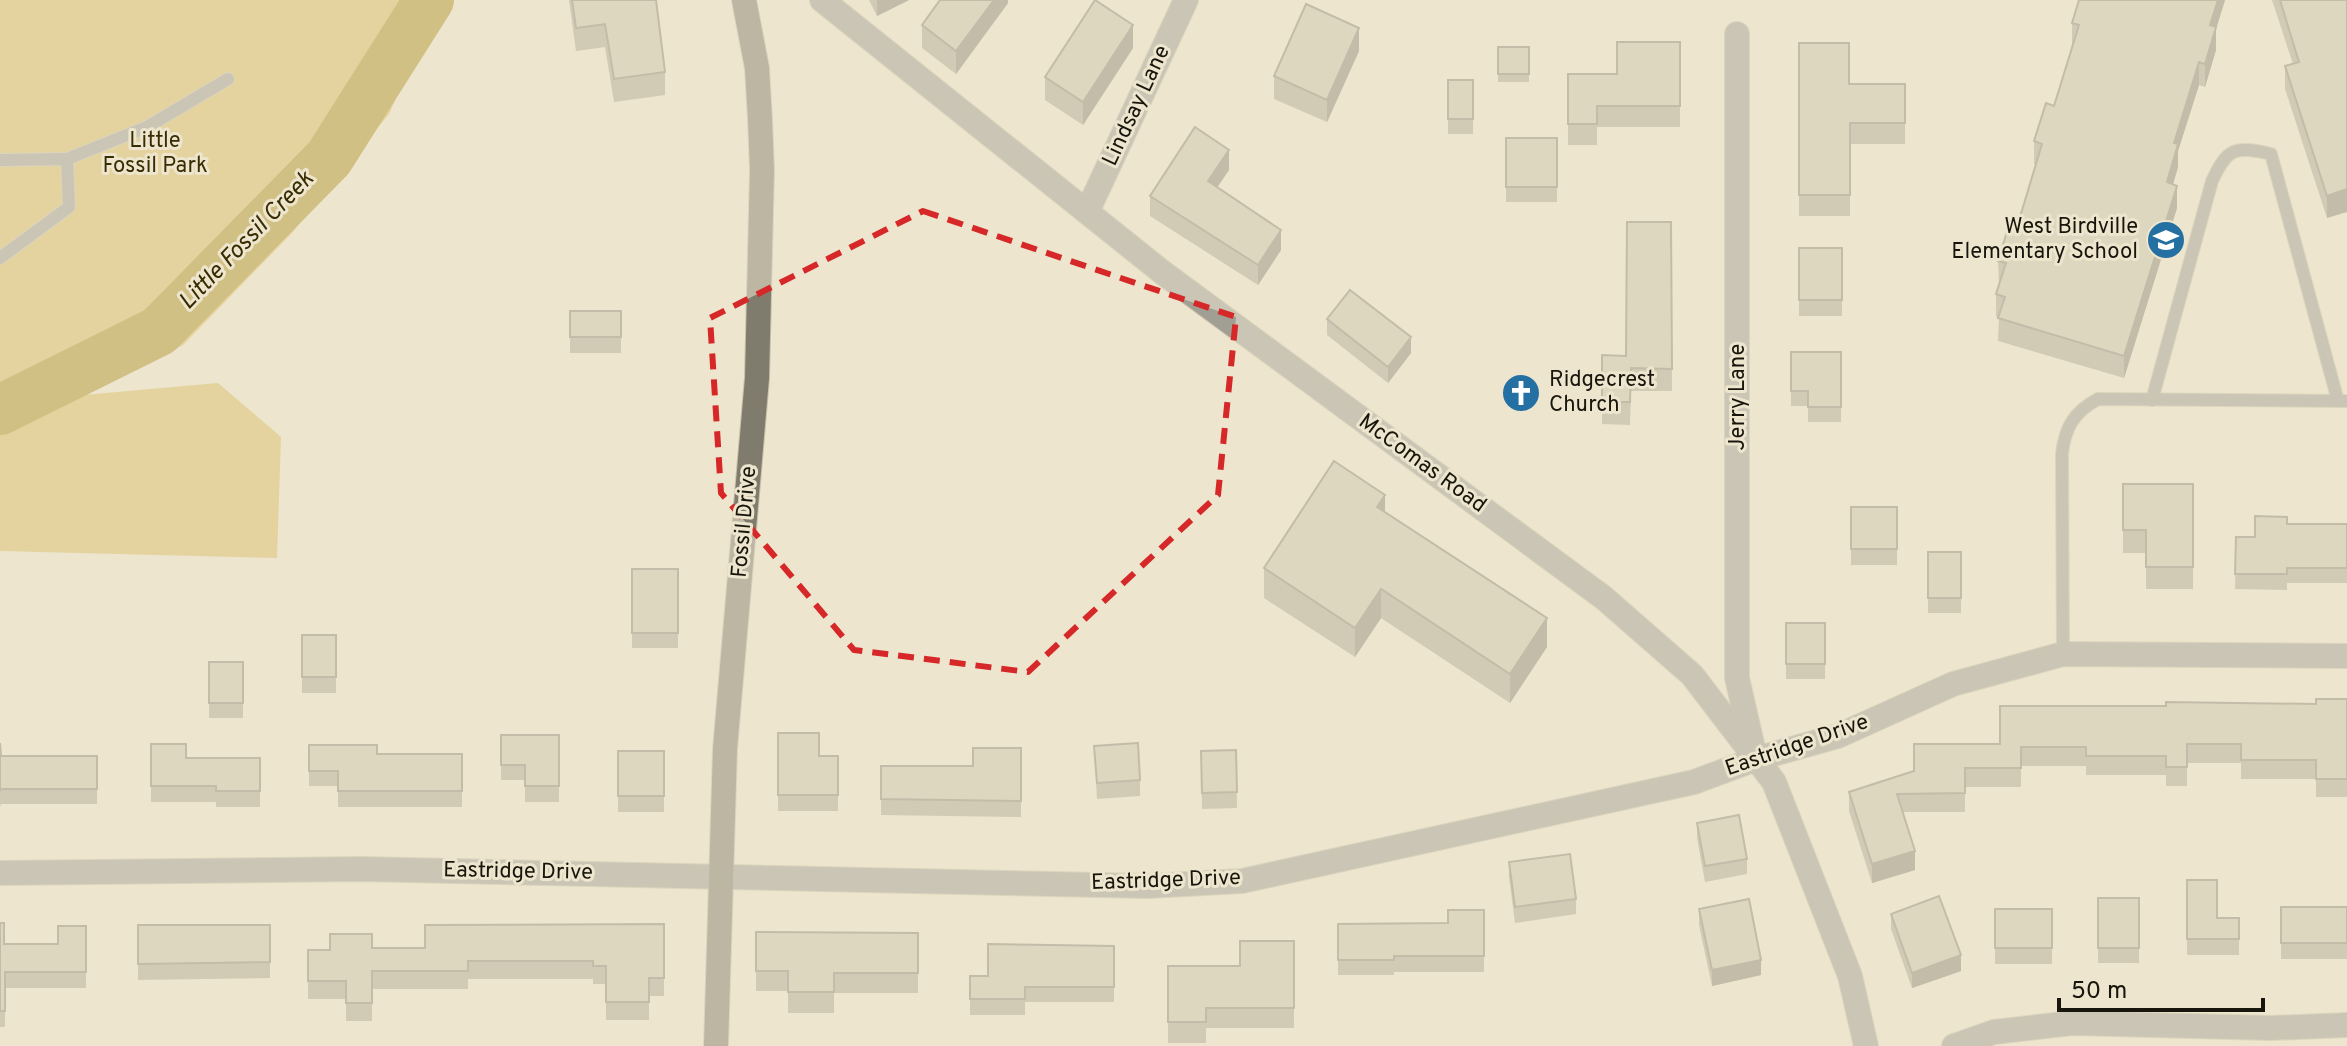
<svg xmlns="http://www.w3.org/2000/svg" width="2347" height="1046" font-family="Overpass,sans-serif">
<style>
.green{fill:#d9bd64}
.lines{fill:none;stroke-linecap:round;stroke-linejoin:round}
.river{stroke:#b0932c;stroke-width:50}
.lane-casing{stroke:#c7c0aa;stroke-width:14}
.street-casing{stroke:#c7c0aa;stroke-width:26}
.secondary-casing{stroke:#c7c0aa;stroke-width:26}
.lane{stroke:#a19e94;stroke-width:12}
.street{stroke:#a19e94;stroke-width:24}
.secondary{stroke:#807c6d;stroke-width:24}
.wall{fill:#b0a996}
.shaded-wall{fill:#908a7a}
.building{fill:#cdc5ae;stroke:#908a7a;stroke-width:2}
.marked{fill:none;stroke:#d62828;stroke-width:6;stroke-dasharray:16 10;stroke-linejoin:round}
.labels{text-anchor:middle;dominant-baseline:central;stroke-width:6;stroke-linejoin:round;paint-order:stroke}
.street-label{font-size:22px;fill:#18150d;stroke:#ede5cd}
.park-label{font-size:22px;fill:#382c00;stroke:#ede5cd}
.poi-label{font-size:22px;fill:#18150d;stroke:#ede5cd;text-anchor:end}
.water-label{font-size:24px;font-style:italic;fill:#372b00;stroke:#ede5cd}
</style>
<rect width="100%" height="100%" fill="#ede5cd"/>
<polygon class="green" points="0,0 439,0 389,114 292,233 183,345 83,395 218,383 281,437 277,558 0,551"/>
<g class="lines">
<polyline class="river" points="0,410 159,331 329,158 429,0"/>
<defs>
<g id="lane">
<polyline points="67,159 147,127 228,79"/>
<polyline points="0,160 67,159 69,207 0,258"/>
<path d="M 2152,400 L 2212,181 C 2228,147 2235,146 2271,154 L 2338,401"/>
<path d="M 2063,654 L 2062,454 C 2065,427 2074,412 2098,399 L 2347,401"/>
</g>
<g id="street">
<polyline points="822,0 1162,272 1604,598 1692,675 1774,782 1850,976 1866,1046"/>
<polyline points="1737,34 1737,678 1753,748"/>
<polyline points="1087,212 1186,0"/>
<polyline points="0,873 361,869 1148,886 1242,881 1694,782 1756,759 1838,736 1953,684 2063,654 2347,656"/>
<polyline points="1954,1046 1994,1032 2072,1023 2272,1028 2347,1025"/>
</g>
<polyline id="secondary" points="716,1046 725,749 757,378 762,170 760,119 757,68 744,0"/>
</defs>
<use href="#lane" class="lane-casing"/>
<use href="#street" class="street-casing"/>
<use href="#secondary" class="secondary-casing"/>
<use href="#lane" class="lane"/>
<use href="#street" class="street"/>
<use href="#secondary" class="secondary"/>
</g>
<g class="wall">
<polygon points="569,0 656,0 665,72 665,95 614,102 605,47 576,51"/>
<polygon points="869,0 909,0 877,16"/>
<polygon points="1008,0 1008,3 956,74 922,48 922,25"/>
<polygon points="2079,0 2225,0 2216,29 2216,50 2205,87 2199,85 2178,151 2178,167 2173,184 2177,208 2124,378 1998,341 1999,317 1996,317 1996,294 1999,284 1998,261 2017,227 2036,165 2034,164 2034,141 2054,106 2072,46 2072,23"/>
<polygon points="2272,0 2347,0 2327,218 2285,89 2285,66 2293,64"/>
<polygon points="1680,42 1680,127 1597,127 1597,145 1568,145 1568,74 1617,74"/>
<polygon points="1799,43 1849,84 1905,84 1905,144 1850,144 1850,216 1799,216"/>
<rect x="1498" y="47" width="31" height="35"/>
<polygon points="1133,48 1083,125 1045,100 1045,77"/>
<polygon points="1359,51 1327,122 1274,99 1274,76"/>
<rect x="1448" y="80" width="25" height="54"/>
<rect x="1506" y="138" width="51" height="64"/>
<polygon points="1229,170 1217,187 1281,250 1258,285 1150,216 1150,196"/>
<polygon points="1671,222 1672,391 1631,391 1630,425 1602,424 1602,355 1626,356"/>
<rect x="1799" y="248" width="43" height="68"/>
<rect x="570" y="311" width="51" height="42"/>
<polygon points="1327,319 1411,353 1388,383 1327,335"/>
<polygon points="1791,352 1841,352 1841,422 1808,422 1808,406 1791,406"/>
<polygon points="2123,484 2193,484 2193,589 2146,589 2146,553 2123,553"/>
<rect x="1851" y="507" width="46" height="58"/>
<polygon points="1385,511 1547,647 1510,703 1381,618 1355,657 1264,598 1264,568"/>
<polygon points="2287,524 2347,524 2347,583 2287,583 2287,590 2235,589 2236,537 2255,537"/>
<rect x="1928" y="552" width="33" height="61"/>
<rect x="632" y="569" width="46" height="79"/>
<rect x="1786" y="623" width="39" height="56"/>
<rect x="302" y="635" width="34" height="58"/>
<rect x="209" y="662" width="34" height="56"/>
<polygon points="2347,699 2347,797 2316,797 2316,779 2241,779 2241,763 2187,763 2187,786 2166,786 2166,775 2086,775 2086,766 2021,766 2021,787 1965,787 1965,812 1903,812 1915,870 1872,883 1849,811 1849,792 2000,744 2166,706 2316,704"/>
<polygon points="778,733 819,756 838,756 838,811 778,811"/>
<polygon points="501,735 559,735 559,802 525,802 525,780 501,780"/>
<polygon points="0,743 1,756 97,756 97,804 1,804 0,807"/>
<polygon points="151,744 186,758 260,758 260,807 216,807 216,802 151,802"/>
<polygon points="309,745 377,754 462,754 462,807 338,807 338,786 309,786"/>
<polygon points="1094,746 1140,780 1140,796 1097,799"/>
<polygon points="1021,748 1021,817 881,815 881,766 973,766"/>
<polygon points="1236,750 1237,808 1202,809 1201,751"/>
<rect x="618" y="751" width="46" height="61"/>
<polygon points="1697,823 1747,859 1747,874 1705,882 1697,838"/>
<polygon points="1509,862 1576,899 1576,914 1515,923 1509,877"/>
<polygon points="2187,880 2217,918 2239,918 2239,955 2187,955"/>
<rect x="2098" y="898" width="41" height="65"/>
<rect x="2281" y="907" width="66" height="52"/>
<polygon points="1699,909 1761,975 1712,986 1699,925"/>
<rect x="1995" y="909" width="57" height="55"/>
<polygon points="1484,910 1484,972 1394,972 1394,975 1338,975 1338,924 1448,923"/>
<polygon points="1891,914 1961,971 1912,988 1891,929"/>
<polygon points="0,923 4,944 58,944 86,926 86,988 5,988 5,1027 0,1027"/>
<polygon points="664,924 664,996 649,996 649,1020 606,1020 606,984 593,984 593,979 468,979 468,989 372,989 372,1021 346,1021 346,999 308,999 308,950 372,948 425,948"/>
<polygon points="138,925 270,925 270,978 138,980"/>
<polygon points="756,932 918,933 918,993 834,993 834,1013 788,1013 788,991 756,991"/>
<polygon points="1294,941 1294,1028 1206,1028 1206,1043 1168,1043 1168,966 1240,966"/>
<polygon points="1114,946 1114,1002 1025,1002 1025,1015 970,1015 970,976 988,976"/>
</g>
<g class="shaded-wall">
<polygon points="877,0 909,0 877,16"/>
<polygon points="994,0 1008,0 1008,3 956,74 956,51"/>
<polygon points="2218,0 2225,0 2216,29 2216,50 2205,87 2205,64 2210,25"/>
<polygon points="1133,25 1133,48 1083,125 1083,102"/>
<polygon points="1359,28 1359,51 1327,122 1327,100"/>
<polygon points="2199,62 2199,85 2178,151 2178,167 2167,205 2167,182 2174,143"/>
<polygon points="1229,150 1229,170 1208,201 1208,181"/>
<polygon points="2177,186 2177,208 2124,378 2124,356"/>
<polygon points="2347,189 2347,212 2327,218 2327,196"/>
<polygon points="1281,230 1281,250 1258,285 1258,265"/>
<polygon points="1411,337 1411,353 1388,383 1388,367"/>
<polygon points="1385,495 1385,525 1377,507"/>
<polygon points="1381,589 1381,618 1355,657 1355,628"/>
<polygon points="1547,618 1547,647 1510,703 1510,674"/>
<polygon points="1915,851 1915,870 1872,883 1872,864"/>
<polygon points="1961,955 1961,971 1912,988 1912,973"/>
<polygon points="1761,960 1761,975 1712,986 1712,970"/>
</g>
<g class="building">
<polygon points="572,0 656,0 665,72 614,79 605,24 576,28"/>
<polygon points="940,0 994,0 956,51 922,25"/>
<polygon points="1095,0 1133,25 1083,102 1045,77"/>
<polygon points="2079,0 2218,0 2210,25 2216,27 2205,64 2199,62 2174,143 2178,144 2167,182 2177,186 2124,356 1998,318 2005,297 1996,294 2006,263 1998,261 2009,225 2017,227 2042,144 2034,141 2046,103 2054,106 2079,25 2072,23"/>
<polygon points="2280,0 2347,0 2347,189 2327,196 2285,66 2299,62"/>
<polygon points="1306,4 1359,28 1327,100 1274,76"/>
<polygon points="1617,42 1680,42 1680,106 1597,106 1597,124 1568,124 1568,74 1617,74"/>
<polygon points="1799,43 1849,43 1849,84 1905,84 1905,123 1850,123 1850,195 1799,195"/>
<rect x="1498" y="47" width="31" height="27"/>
<rect x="1448" y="80" width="25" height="39"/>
<polygon points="1195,127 1229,150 1208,181 1281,230 1258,265 1150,196"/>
<rect x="1506" y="138" width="51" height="49"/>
<polygon points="1627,222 1671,222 1672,369 1631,368 1630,402 1602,402 1602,355 1626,356"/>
<rect x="1799" y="248" width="43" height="52"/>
<polygon points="1350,290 1411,337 1388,367 1327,319"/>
<rect x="570" y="311" width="51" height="26"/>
<polygon points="1791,352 1841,352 1841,407 1808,407 1808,391 1791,391"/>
<polygon points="1334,461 1385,495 1377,507 1547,618 1510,674 1381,589 1355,628 1264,568"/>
<polygon points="2123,484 2193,484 2193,567 2146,567 2146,530 2123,530"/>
<rect x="1851" y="507" width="46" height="42"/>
<polygon points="2255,516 2287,517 2287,524 2347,524 2347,568 2287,568 2287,574 2235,574 2236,537 2255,537"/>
<rect x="1928" y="552" width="33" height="46"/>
<rect x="632" y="569" width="46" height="64"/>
<rect x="1786" y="623" width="39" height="41"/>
<rect x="302" y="635" width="34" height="42"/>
<rect x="209" y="662" width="34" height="41"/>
<polygon points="2316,699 2347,699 2347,779 2316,779 2316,760 2241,760 2241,744 2187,744 2187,767 2166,767 2166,756 2086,756 2086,747 2021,747 2021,768 1965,768 1965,793 1897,794 1915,851 1872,864 1849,792 1914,771 1914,744 2000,744 2000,706 2166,706 2166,702 2316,704"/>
<polygon points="778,733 819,733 819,756 838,756 838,795 778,795"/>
<polygon points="501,735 559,735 559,786 525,786 525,765 501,765"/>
<polygon points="0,743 1,756 97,756 97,789 1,789 0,791"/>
<polygon points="1138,743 1140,780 1097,783 1094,746"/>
<polygon points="151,744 186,744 186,758 260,758 260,791 216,791 216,786 151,786"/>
<polygon points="309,745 377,745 377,754 462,754 462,791 338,791 338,771 309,771"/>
<polygon points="973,748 1021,748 1021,801 881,799 881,766 973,766"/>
<polygon points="1236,750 1237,792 1202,793 1201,751"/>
<rect x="618" y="751" width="46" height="45"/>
<polygon points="1739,815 1747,859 1705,866 1697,823"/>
<polygon points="1570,854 1576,899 1515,907 1509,862"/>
<polygon points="2187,880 2217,880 2217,918 2239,918 2239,939 2187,939"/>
<polygon points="1939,896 1961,955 1912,973 1891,914"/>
<rect x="2098" y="898" width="41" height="50"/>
<polygon points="1749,899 1761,960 1712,970 1699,909"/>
<rect x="2281" y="907" width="66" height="36"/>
<rect x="1995" y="909" width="57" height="39"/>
<polygon points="1448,910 1484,910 1484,956 1394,956 1394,960 1338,960 1338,924 1448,923"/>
<polygon points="0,923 4,923 4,944 58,944 58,926 86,926 86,972 5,972 5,1011 0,1011"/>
<polygon points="664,924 664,978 649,978 649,1002 606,1002 606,966 593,966 593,961 468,961 468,971 372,971 372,1003 346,1003 346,981 308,981 308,950 330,950 330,934 372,934 372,948 425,948 425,925"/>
<polygon points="138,925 270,925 270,962 138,964"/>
<polygon points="756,932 918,933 918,973 834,973 834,992 788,992 788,971 756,971"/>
<polygon points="1240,941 1294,941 1294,1008 1206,1008 1206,1022 1168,1022 1168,966 1240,966"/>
<polygon points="988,944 1114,946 1114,987 1025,987 1025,999 970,999 970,976 988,976"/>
</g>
<path d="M0 0H2347V1046H0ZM 923,211 L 1236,317 L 1218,495 L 1028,672 L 854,650 L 721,493 L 710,318 Z" fill="#ede5cd" fill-opacity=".55" fill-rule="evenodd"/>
<path class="marked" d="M 923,211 L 1236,317 L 1218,495 L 1028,672 L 854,650 L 721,493 L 710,318 Z"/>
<defs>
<symbol id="school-disc" viewBox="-11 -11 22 22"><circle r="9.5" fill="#2470a3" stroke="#ede5cd"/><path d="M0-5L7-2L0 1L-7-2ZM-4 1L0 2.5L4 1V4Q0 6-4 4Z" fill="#fff"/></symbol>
<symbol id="church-disc" viewBox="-11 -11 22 22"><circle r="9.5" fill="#2470a3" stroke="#ede5cd"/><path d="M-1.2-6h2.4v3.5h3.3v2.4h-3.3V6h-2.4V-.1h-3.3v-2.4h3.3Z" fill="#fff"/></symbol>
</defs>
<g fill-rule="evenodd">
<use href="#school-disc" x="2144" y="218" width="44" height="44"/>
<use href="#church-disc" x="1499" y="371" width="44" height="44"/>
</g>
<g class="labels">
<g class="street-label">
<text transform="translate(1137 106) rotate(-65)">Lindsay Lane</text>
<text transform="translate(1738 397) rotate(-90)">Jerry Lane</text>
<text transform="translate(1422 464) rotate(36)">McComas Road</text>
<text transform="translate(745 522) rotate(-85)">Fossil Drive</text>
<text transform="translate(1797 746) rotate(-19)">Eastridge Drive</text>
<text transform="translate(518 872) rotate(1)">Eastridge Drive</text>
<text transform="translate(1166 881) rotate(-2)">Eastridge Drive</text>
</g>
<g class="park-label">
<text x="155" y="141">Little<tspan x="155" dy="25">Fossil Park</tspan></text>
</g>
<g class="poi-label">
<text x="2138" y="227">West Birdville<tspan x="2138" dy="25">Elementary School</tspan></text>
<text x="1549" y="380" text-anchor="start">Ridgecrest<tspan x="1549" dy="25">Church</tspan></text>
</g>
<g class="water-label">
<text transform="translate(247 241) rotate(-46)">Little Fossil Creek</text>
</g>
</g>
<path d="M2059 998v12h204v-12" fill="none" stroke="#18150d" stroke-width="4"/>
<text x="2071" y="998" font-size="24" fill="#18150d" stroke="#ede5cd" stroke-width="6" paint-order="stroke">50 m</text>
</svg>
